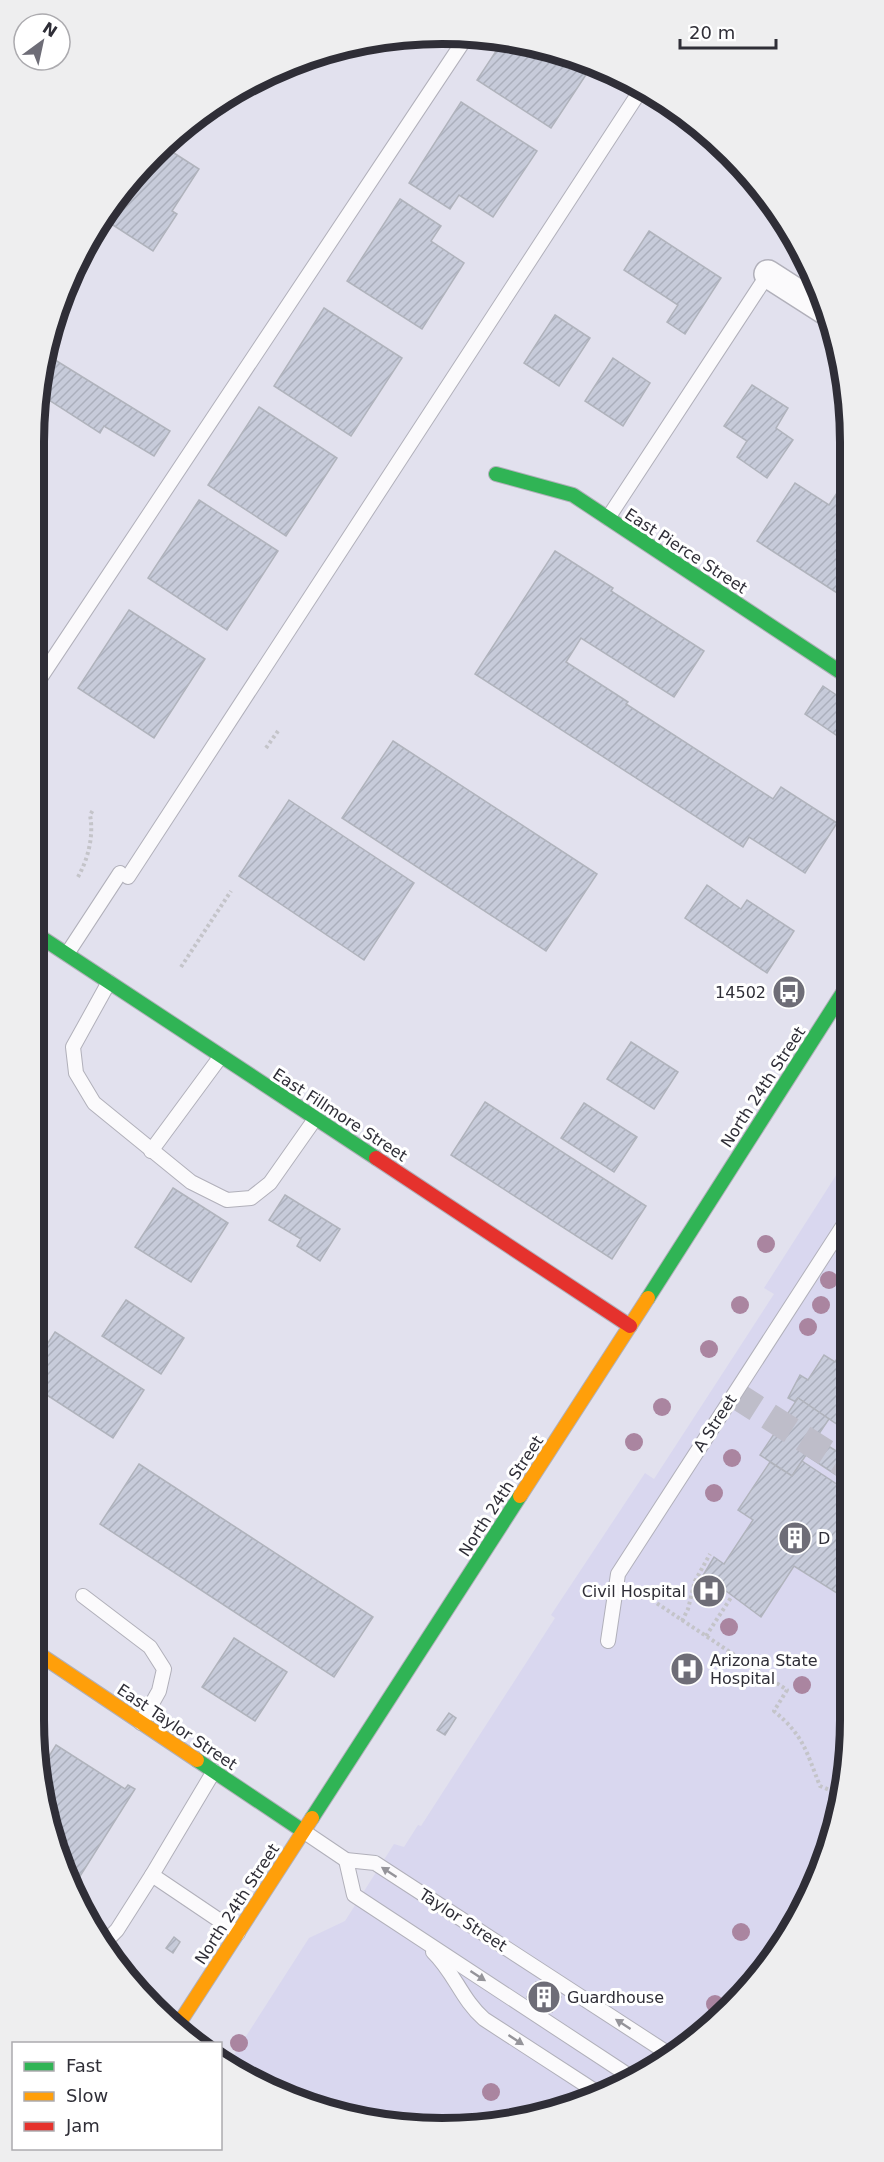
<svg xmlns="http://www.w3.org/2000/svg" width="884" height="2162" font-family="'DejaVu Sans',sans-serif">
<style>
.built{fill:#d9d7ef}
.building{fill:url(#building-hatch);stroke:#b0b3bc;stroke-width:1.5}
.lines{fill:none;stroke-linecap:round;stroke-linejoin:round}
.street-tunnel{stroke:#bebdc9;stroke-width:27;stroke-dasharray:27 14;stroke-linecap:butt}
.lane-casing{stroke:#b1b0ba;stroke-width:16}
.street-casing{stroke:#b1b0ba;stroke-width:30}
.fast-casing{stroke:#b1b0ba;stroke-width:16}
.slow-casing{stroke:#b1b0ba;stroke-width:16}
.jam-casing{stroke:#b1b0ba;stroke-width:16}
.path{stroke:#c4c4c9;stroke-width:4;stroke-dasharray:3 3;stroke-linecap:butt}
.lane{stroke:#fbfafc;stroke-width:14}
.street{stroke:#fbfafc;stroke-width:27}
.fast{stroke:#30b455;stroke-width:14}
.slow{stroke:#ff9f0a;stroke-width:14}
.jam{stroke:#e5322d;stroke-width:14}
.tree{fill:#aa85a0}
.oneway{fill:#95949a}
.labels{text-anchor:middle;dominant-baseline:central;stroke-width:6;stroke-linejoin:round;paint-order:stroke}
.street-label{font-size:16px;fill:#2f2e37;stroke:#fff}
.poi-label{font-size:16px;fill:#2f2e37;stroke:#fff;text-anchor:start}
.rim{fill:none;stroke:#2f2e37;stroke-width:8}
</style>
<defs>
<pattern id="building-hatch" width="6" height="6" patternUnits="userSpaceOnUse" patternTransform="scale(1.5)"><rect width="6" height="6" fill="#c7cbda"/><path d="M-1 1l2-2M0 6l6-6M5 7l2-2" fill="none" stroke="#abafbc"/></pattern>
</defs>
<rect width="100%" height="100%" fill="#e2e1ee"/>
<polygon class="built" points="849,1155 851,1720 829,1851 766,1969 712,2027 647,2074 521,2121 388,2125 311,2107 238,2074 227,2066 309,1938 345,1921 394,1844 404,1847 418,1825 421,1826 555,1618 551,1615 645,1473 654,1479 774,1294 764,1288"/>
<g class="building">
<polygon points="504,39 573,55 593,64 551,128 477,80"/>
<polygon points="461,102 537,151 493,217 459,195 450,209 409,183"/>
<polygon points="163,146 199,169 172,211 177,214 153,251 102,218 134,173"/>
<polygon points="400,199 441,226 431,241 464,263 422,329 347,281"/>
<polygon points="649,231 721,278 685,334 667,322 678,305 624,270"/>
<polygon points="324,308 402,358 351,436 274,386"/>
<polygon points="555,315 590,338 559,386 524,363"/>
<polygon points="47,355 170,431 154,456 104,426 100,433 41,395"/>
<polygon points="613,358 650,383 623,426 585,401"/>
<polygon points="752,385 788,408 776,428 793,440 767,478 737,457 747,441 724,426"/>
<polygon points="847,397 848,421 836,414"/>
<polygon points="259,407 337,458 286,536 208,485"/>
<polygon points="847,478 848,479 848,600 757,541 795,483 829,505"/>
<polygon points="199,500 278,551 227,630 148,578"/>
<polygon points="555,551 613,588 611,591 704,651 674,697 581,638 566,662 628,702 626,704 773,799 781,787 837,823 805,873 749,837 743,847 475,674"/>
<polygon points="129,610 205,659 154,738 78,688"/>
<polygon points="823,686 848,703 848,743 805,714"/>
<polygon points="393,741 597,874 546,951 342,818"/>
<polygon points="289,800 414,883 364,960 239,876"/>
<polygon points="707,885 741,909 747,900 794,931 767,973 685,918"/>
<polygon points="631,1042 678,1072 654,1109 607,1079"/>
<polygon points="485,1102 646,1206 612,1259 451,1155"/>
<polygon points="584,1103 637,1137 614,1172 561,1138"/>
<polygon points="173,1188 228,1223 191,1282 135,1247"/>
<polygon points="285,1195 340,1229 320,1261 297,1246 301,1239 269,1220"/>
<polygon points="126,1300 184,1338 161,1374 102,1336"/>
<polygon points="55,1332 144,1390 113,1438 33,1386 33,1366"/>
<polygon points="850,1339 850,1433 798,1398 796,1402 788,1398 800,1375 808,1380 824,1355 835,1362"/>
<polygon points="798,1398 829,1419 816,1438 850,1460 850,1484 806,1455 792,1476 760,1455"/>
<polygon points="802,1461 850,1493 851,1602 794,1566 761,1617 726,1591 721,1598 699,1582 714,1557 724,1564 753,1520 738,1510 770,1462 792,1476"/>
<polygon points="139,1464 373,1617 334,1677 100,1524"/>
<polygon points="234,1638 287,1672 255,1721 202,1687"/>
<polygon points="449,1713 456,1718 445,1735 437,1730"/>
<polygon points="56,1745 125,1789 128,1785 135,1789 72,1889 55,1852 41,1769"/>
<polygon points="174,1937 180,1942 173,1953 166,1948"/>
<polygon points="536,1982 561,1997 552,2012 527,1997"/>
</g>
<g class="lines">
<polyline class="street-tunnel" points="734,1394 850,1468"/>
<defs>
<g id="lane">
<polyline points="608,518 768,274"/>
<polyline points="33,689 467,36"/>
<polyline points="128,877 642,88"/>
<polyline points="67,954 120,873"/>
<polyline points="109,982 73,1047 76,1073 94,1103 191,1182 227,1200 251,1198 270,1183 315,1119"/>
<polyline points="151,1151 221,1056"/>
<polyline points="83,1596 150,1647 164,1669 159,1691 141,1723"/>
<polyline points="608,1641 618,1574 850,1215"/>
<polyline points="214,1771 152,1875 238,1933"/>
<polyline points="303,1831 346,1860 375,1863 672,2056"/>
<polyline points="346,1860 354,1895 634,2079"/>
<polyline points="102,1945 117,1930 152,1875"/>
<path d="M 433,1952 C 454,1972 462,2000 484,2019 L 598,2093"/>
</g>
<polyline id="street" points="768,274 824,310"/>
<g id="fast">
<polyline points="496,474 573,495 848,677"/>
<polyline points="33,932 376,1158"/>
<polyline points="648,1298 849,983"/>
<polyline points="197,1760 303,1831"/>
<polyline points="312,1818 520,1496"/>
</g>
<g id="slow">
<polyline points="520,1496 648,1298"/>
<polyline points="33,1650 197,1760"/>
<polyline points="178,2025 312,1818"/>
</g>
<polyline id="jam" points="376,1158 630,1326"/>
</defs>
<use href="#lane" class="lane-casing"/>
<use href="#street" class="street-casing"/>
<use href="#fast" class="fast-casing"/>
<use href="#slow" class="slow-casing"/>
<use href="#jam" class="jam-casing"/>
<g class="path">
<polyline points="266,748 278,731"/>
<path d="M 78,877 C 88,859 94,836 90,815 L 93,810"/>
<polyline points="181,967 231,891"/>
<path d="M 652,1600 L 787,1690 L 774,1711 C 804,1736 806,1751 820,1786 L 839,1794"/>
<polyline points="682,1621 688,1609 695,1581 710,1554"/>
<polyline points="706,1636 732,1596"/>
</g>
<use href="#lane" class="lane"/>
<use href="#street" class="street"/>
<use href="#fast" class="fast"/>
<use href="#slow" class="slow"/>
<use href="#jam" class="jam"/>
</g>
<g class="tree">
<circle cx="766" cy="1244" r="9"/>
<circle cx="829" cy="1280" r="9"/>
<circle cx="740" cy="1305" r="9"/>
<circle cx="821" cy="1305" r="9"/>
<circle cx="808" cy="1327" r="9"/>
<circle cx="709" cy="1349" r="9"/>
<circle cx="662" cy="1407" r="9"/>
<circle cx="634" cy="1442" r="9"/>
<circle cx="732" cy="1458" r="9"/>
<circle cx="714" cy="1493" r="9"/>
<circle cx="729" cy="1627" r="9"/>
<circle cx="802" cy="1685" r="9"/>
<circle cx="741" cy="1932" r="9"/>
<circle cx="715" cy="2004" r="9"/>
<circle cx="239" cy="2043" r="9"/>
<circle cx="491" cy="2092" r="9"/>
</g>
<defs><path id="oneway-solid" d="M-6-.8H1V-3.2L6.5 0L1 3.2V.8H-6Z" transform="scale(1.5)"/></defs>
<g class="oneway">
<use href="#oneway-solid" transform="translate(389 1872) rotate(-147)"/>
<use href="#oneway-solid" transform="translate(478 1976) rotate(33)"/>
<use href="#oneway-solid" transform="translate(623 2024) rotate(-147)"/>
<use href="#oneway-solid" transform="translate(516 2040) rotate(33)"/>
</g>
<defs>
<symbol id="bus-disc" viewBox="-11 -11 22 22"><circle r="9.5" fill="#6e6d77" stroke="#fff"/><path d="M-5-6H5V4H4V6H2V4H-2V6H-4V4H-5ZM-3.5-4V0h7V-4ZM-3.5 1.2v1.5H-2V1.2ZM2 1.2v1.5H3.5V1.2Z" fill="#fff"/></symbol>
<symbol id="building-disc" viewBox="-11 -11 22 22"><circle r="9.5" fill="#6e6d77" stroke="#fff"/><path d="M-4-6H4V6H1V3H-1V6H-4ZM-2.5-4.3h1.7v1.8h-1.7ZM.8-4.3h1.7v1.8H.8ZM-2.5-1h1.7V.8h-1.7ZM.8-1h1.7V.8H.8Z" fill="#fff"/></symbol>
<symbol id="hospital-disc" viewBox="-11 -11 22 22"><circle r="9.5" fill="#6e6d77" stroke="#fff"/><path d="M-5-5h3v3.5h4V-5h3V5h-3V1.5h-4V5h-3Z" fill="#fff"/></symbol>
</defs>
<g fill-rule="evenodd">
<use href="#bus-disc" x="770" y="973" width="38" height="38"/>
<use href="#building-disc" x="776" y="1519" width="38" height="38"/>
<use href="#hospital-disc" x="690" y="1572" width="38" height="38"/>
<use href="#hospital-disc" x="668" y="1650" width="38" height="38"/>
<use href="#building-disc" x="525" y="1978" width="38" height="38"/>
</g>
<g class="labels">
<g class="street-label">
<text transform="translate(686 551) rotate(33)">East Pierce Street</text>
<text transform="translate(763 1087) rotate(-57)">North 24th Street</text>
<text transform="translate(340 1115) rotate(33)">East Fillmore Street</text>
<text transform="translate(715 1423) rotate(-57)">A Street</text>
<text transform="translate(501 1496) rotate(-57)">North 24th Street</text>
<text transform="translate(177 1727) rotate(34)">East Taylor Street</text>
<text transform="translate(237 1904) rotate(-57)">North 24th Street</text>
<text transform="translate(463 1920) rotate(33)">Taylor Street</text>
</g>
<g class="poi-label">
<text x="766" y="992" text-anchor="end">14502</text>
<text x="818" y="1538">D</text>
<text x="686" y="1591" text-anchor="end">Civil Hospital</text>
<text x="710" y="1660">Arizona State<tspan x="710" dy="18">Hospital</tspan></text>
<text x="567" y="1997">Guardhouse</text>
</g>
</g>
<path d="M0 0H884V2162H0ZM442 44H442A398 398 0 0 1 840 442V1720A398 398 0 0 1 442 2118H442A398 398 0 0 1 44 1720V442A398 398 0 0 1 442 44Z" fill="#eeeeef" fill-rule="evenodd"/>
<path class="rim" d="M442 44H442A398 398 0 0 1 840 442V1720A398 398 0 0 1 442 2118H442A398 398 0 0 1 44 1720V442A398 398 0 0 1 442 44Z"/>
<rect x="12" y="2042" width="210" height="108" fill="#ffffff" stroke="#acabaf" stroke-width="1.5"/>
<rect x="24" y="2062" width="30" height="9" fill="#30b455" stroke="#acabaf" stroke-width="1.5"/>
<text x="66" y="2072" font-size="18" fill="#2f2e37">Fast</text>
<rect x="24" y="2092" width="30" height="9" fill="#ff9f0a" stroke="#acabaf" stroke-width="1.5"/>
<text x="66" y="2102" font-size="18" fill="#2f2e37">Slow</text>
<rect x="24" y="2122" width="30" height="9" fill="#e5322d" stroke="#acabaf" stroke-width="1.5"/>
<text x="66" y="2132" font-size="18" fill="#2f2e37">Jam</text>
<g transform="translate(42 42) rotate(33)"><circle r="28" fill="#ffffff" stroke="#acabaf" stroke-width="1.5"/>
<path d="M0-4.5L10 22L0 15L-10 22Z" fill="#6e6d77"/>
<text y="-9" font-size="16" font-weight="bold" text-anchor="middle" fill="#2f2e37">N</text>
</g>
<path d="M680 39v9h96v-9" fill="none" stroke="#2f2e37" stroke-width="3"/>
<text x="689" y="39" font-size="18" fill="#2f2e37" stroke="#ffffff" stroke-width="4.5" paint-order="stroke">20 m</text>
</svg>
